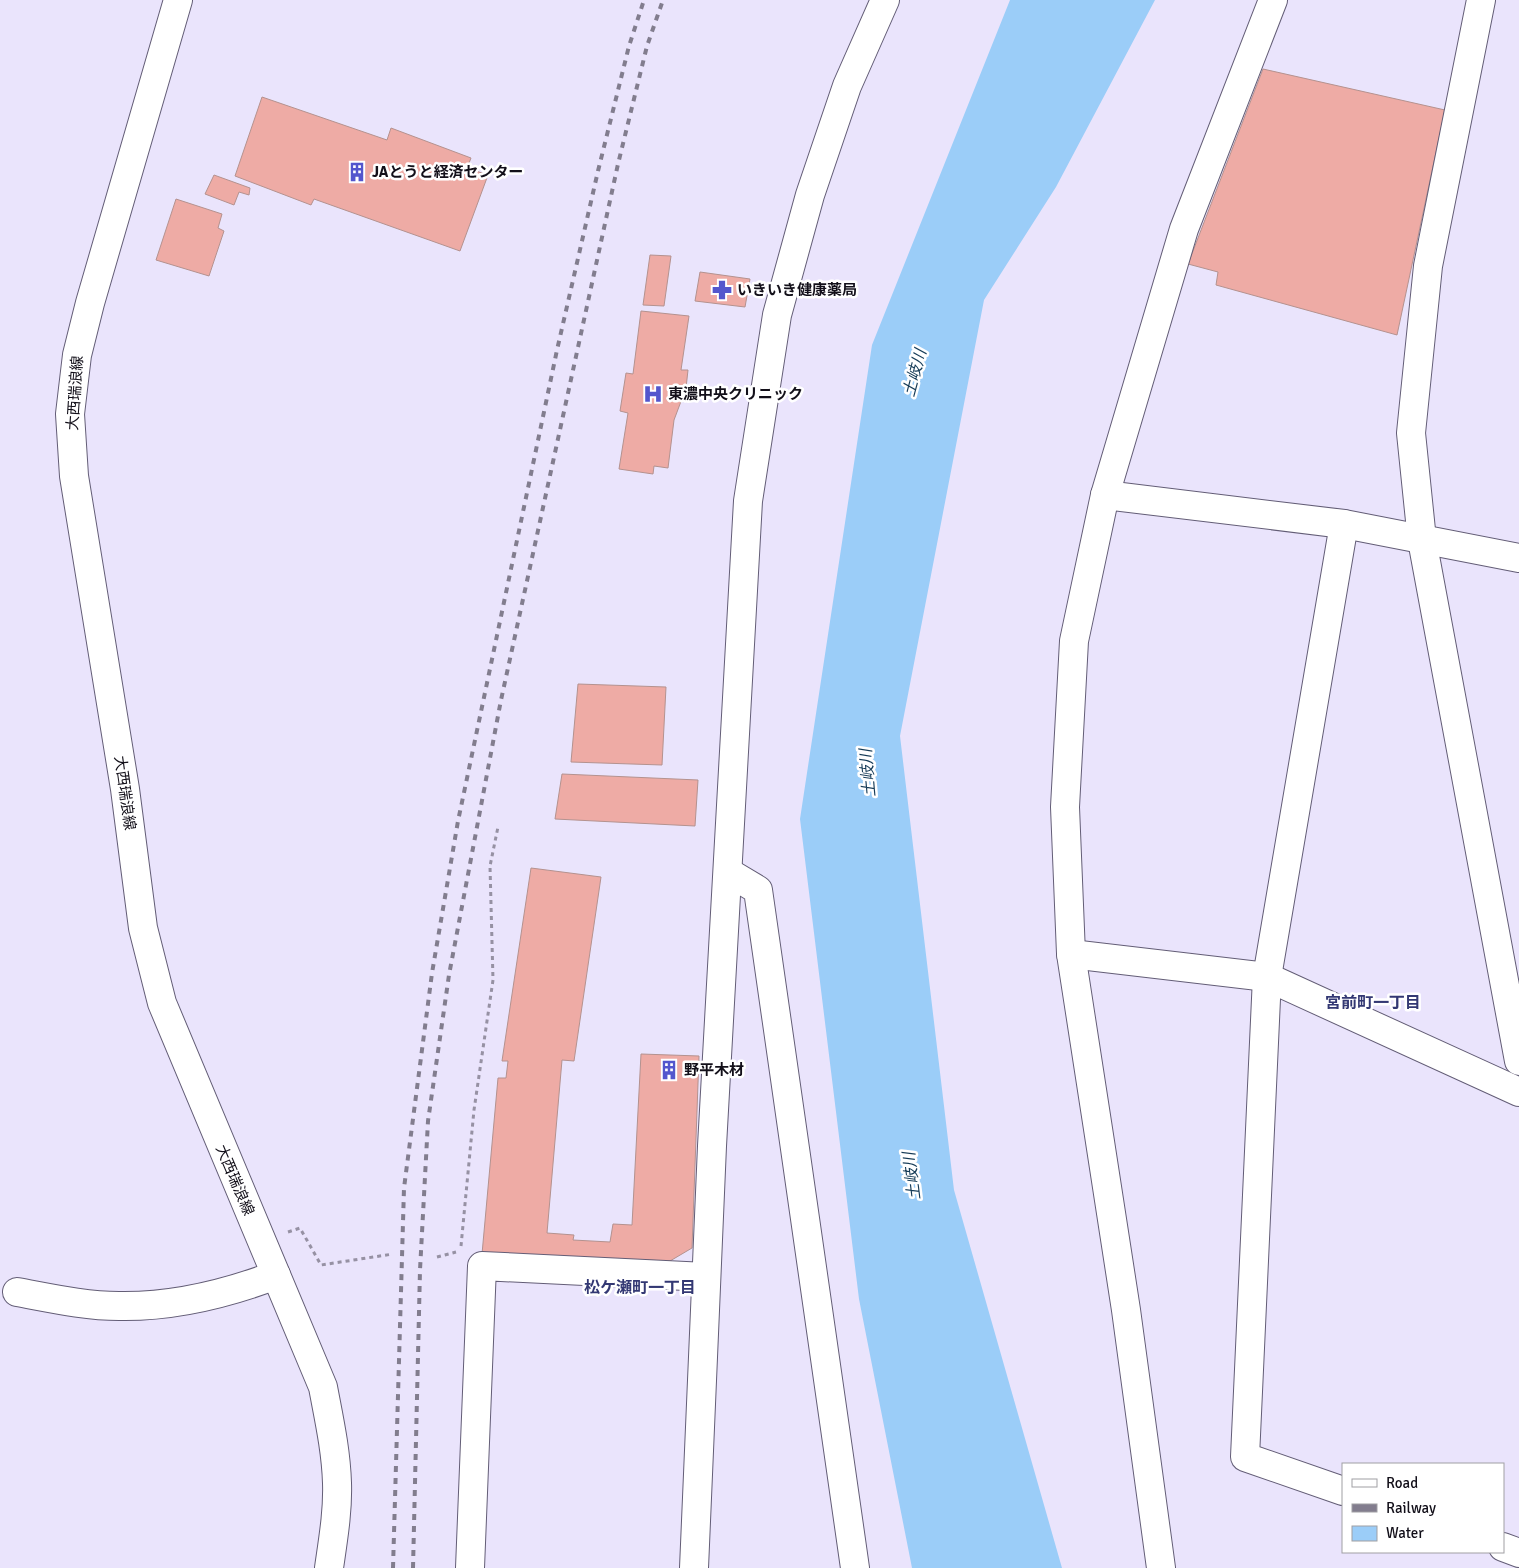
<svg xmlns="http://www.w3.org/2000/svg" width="1519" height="1568" font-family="Signika,'Noto Sans JP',sans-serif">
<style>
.water{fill:#9bcdf8}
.building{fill:#eeaba5;stroke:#b4928f}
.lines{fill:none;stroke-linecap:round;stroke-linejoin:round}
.street-casing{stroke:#635d76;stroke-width:30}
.secondary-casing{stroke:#635d76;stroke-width:30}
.path{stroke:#9691a3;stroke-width:3;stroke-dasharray:4 4;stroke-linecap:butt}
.street{stroke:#fff;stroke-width:28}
.secondary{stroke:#fff;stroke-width:28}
.rail{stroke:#827d8e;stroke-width:4;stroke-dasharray:6 6;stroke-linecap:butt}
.labels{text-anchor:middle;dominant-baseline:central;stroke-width:5;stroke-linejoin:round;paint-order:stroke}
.poi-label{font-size:15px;font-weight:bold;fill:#120f19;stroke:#fff;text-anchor:start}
.street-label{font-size:15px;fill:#120f19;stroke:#fff}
.water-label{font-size:16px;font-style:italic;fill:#143a56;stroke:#fff}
.neighbourhood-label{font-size:16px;font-weight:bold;fill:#333873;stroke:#fff}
</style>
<rect width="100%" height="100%" fill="#eae4fc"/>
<polygon class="water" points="1010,0 1155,0 1056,187 984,300 900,736 954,1190 1062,1568 912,1568 859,1299 800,819 872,345"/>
<g class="building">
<polygon points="1263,69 1445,110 1397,335 1216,285 1218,272 1188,264"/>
<polygon points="262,97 387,140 391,128 471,158 467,168 488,175 460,251 314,199 311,205 235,176"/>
<polygon points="214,175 250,188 249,195 239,192 234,205 205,194"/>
<polygon points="176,199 222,214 218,228 224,231 209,276 156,260"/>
<polygon points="650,255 671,256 664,306 643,305"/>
<polygon points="700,272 750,279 745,307 695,301"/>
<polygon points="641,311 689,316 681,370 688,370 686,388 674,420 668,468 654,466 653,474 619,469 628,413 620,411 626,373 633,374"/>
<polygon points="578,684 666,687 662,765 571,762"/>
<polygon points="562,774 698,780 695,826 555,819"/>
<polygon points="531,868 601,877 574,1061 562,1060 547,1233 574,1235 573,1240 610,1242 613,1224 632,1225 641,1054 699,1056 692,1248 670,1261 482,1254 498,1078 506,1078 508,1061 502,1061"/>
</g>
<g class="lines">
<defs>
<g id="street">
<polyline points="1481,0 1428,266 1411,433 1422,540 1519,1061"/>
<polyline points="1105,495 1344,524 1519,558"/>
<polyline points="728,872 758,890 855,1568"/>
<polyline points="1071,954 1267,977 1519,1092"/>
<path d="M 17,1292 C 50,1298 85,1306 119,1306 C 172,1307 226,1294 276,1275"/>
<polyline points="1343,1491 1245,1457 1267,977 1344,524"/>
<polyline points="1503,1547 1519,1553"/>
<polyline points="470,1568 482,1266 706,1277"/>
<polyline points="1161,1568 1126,1310 1071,954 1065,807 1074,641 1105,495 1184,229 1273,0"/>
</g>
<g id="secondary">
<path d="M 178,0 L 90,303 L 77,355 L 70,414 L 74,476 L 125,789 L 143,928 L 162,1003 L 323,1387 C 329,1419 336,1450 337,1483 C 338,1511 333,1540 329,1568"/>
<polyline points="694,1568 712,1146 748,501 777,315 810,195 847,86 885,0"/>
</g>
</defs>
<use href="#street" class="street-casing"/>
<use href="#secondary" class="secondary-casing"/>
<g class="path">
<polyline points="288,1232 300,1228 321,1265 393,1254"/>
<polyline points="461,1246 474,1110 493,980 490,866 498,827"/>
<polyline points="437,1257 456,1252"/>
</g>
<use href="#street" class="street"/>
<use href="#secondary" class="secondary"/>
<g class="rail">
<polyline points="393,1568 404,1188 432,973 458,821 557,350 598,171 629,46 644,0"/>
<polyline points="413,1568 420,1270 428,1121 449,975 501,700 618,164 647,46 663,0"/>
</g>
</g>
<defs>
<symbol id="building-bare" viewBox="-9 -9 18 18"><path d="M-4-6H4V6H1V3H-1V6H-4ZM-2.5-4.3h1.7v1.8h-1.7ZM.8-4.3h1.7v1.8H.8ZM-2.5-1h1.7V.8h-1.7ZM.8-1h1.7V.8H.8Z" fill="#5356cd" stroke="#fff" stroke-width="2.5" paint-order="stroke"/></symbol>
<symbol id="pharmacy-bare" viewBox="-9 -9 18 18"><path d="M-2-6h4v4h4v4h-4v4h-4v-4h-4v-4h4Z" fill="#5356cd" stroke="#fff" stroke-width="2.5" paint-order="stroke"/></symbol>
<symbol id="hospital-bare" viewBox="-9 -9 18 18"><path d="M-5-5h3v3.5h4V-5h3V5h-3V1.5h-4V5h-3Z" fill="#5356cd" stroke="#fff" stroke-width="2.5" paint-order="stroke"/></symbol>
</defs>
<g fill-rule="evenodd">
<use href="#building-bare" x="343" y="158" width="28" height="28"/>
<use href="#pharmacy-bare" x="708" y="276" width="28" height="28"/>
<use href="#hospital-bare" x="639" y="380" width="28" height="28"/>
<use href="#building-bare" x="655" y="1056" width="28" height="28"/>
</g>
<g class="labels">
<g class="poi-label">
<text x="372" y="172">JAとうと経済センター</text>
<text x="737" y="290">いきいき健康薬局</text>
<text x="668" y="394">東濃中央クリニック</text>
<text x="684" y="1070">野平木材</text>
</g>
<g class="street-label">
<text transform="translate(75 393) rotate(-86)">大西瑞浪線</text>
<text transform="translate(125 793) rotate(82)">大西瑞浪線</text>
<text transform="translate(235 1180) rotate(67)">大西瑞浪線</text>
</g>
<g class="water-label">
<text transform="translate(915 373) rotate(-75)">土岐川</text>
<text transform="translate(868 773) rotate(-95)">土岐川</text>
<text transform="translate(912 1176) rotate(-97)">土岐川</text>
</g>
<g class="neighbourhood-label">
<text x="1373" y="1003">宮前町一丁目</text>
<text x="640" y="1288">松ケ瀬町一丁目</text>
</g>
</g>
<rect x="1342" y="1463" width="162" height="90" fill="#ffffff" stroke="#a09fa3"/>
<rect x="1352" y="1479" width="25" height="8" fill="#ffffff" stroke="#a09fa3"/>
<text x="1386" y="1488" font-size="15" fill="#120f19">Road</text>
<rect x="1352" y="1504" width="25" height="8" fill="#827d8e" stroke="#a09fa3"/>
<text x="1386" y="1513" font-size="15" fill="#120f19">Railway</text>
<rect x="1352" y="1526" width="25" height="15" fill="#9bcdf8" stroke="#a09fa3"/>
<text x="1386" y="1538" font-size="15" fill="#120f19">Water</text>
</svg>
